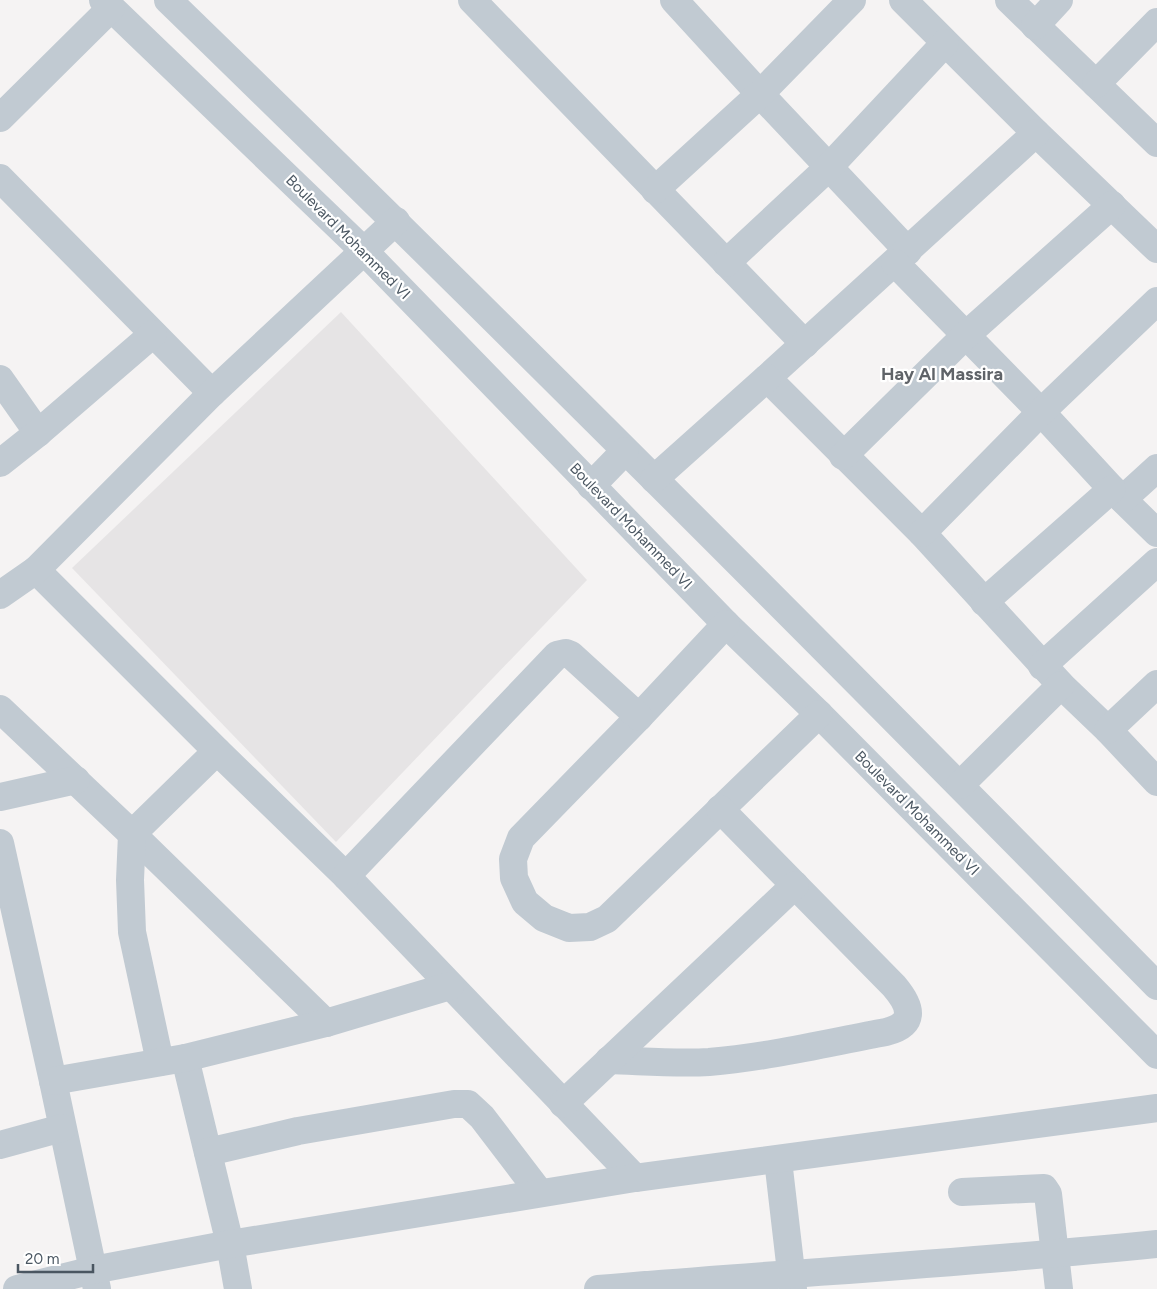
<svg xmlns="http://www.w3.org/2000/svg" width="1157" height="1289" font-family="Figtree,sans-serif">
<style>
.education{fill:#e6e4e5}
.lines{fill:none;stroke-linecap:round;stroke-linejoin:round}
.minor{stroke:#c1cad2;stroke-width:28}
.labels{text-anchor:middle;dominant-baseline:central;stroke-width:4.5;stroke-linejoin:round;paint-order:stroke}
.street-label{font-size:15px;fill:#4a5661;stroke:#fff}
.quarter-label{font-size:18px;font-weight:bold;fill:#5f6368;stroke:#fff}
</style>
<rect width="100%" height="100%" fill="#f5f3f3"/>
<polygon class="education" points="341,312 587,580 336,842 72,568"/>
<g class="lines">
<g class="minor">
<polyline points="103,0 364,251 726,624 819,714 1157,1055"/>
<path d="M 168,0 C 502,324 831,654 1157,986"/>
<polyline points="472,0 805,344"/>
<polyline points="674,0 760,94 908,251"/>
<polyline points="903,0 1036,133 1157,249"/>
<polyline points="1009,0 1157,143"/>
<polyline points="1035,26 1059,0"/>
<polyline points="1096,84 1157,22"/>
<polyline points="0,118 111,8"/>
<polyline points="1036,133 767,378 922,533 1061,685 1108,730 1157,782"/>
<polyline points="0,178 212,393"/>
<polyline points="655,190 760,94 852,0"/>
<polyline points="726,263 829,167 945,43"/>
<polyline points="895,263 1041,412 1112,489 1157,533"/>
<polyline points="0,379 38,433"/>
<polyline points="843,456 965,336 1112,205"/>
<polyline points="0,463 38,433 153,334"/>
<polyline points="654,479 767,378"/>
<polyline points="591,486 625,451"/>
<polyline points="1123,499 1157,468"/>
<polyline points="922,533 1041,412 1157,301"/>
<polyline points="36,570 217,751 346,876 635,1178"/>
<polyline points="0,595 36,570 212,393 396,221"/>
<polyline points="984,602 1112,489"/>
<polyline points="726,624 639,717 521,838 513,859 514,878 525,902 544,918 569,928 590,927 607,919 819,714"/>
<polyline points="1042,666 1157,562"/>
<polyline points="0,709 132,834 326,1023"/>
<polyline points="1108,730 1157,684"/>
<polyline points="960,785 1061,685"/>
<polyline points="0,797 76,780"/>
<polyline points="0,843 53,1081 97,1289"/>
<polyline points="346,876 557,655 566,653 571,655 639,717"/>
<polyline points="185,1058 230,1244 238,1289"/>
<path d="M 609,1060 C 642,1061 676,1064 709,1062 C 769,1057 827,1043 886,1032 C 917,1024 911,1006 894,986 L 720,809"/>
<polyline points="160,1062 132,932 130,880 132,834 217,751"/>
<polyline points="53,1081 185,1058 326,1023 450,986"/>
<polyline points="563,1104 795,885"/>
<polyline points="0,1145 62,1128"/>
<polyline points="208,1152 298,1131 454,1104 468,1104 482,1117 540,1193"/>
<polyline points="778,1160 793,1289"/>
<polyline points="962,1192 1044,1188 1048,1194 1059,1289"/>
<polyline points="17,1289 93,1270 230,1244 635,1178 1157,1108"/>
<path d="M 598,1289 C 785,1273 971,1263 1157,1244"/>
</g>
</g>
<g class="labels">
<g class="street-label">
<text transform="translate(348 237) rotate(45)">Boulevard Mohammed VI</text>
<text transform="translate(631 526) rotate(46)">Boulevard Mohammed VI</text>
<text transform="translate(917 813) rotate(45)">Boulevard Mohammed VI</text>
</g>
<g class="quarter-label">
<text x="942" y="374">Hay Al Massira</text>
</g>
</g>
<path d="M18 1264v8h75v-8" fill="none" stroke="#4a5661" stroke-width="2.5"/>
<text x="25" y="1264" font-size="15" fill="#4a5661" stroke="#ffffff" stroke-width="4" paint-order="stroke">20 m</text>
</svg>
